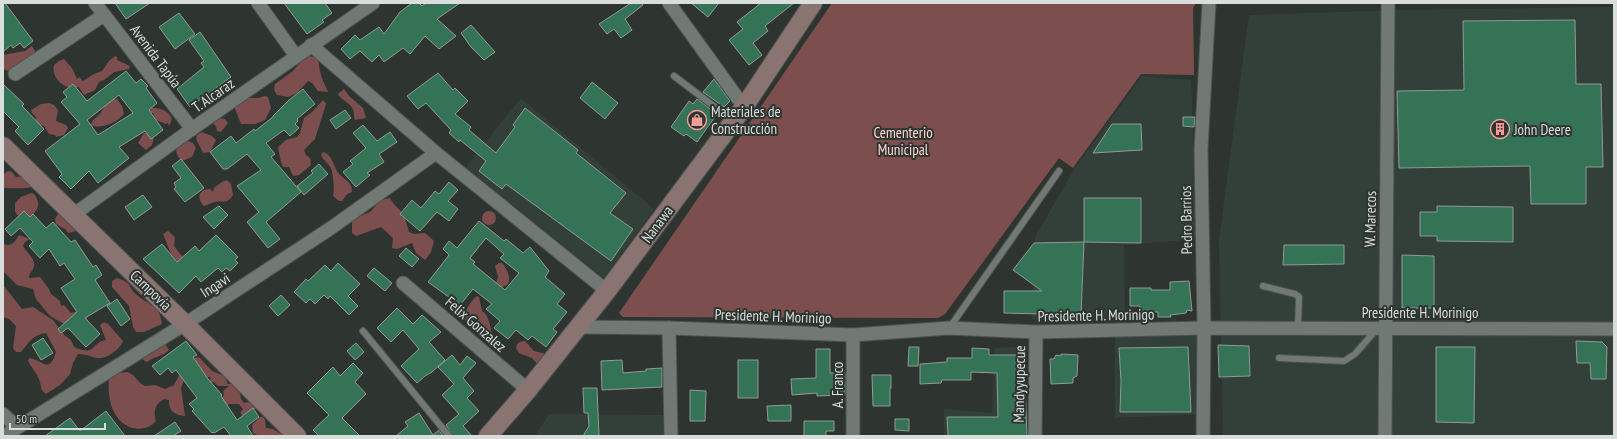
<svg xmlns="http://www.w3.org/2000/svg" width="1617" height="439" font-family="'PT Sans Narrow',sans-serif">
<style>
.built{fill:#334039}
.green{fill:#7c4f4e}
.building{fill:#357357;stroke:#919a95;fill-rule:evenodd}
.lines{fill:none;stroke-linecap:round;stroke-linejoin:round}
.lane-casing{stroke:#4d524f;stroke-width:8}
.street-casing{stroke:#4d524f;stroke-width:15}
.secondary-casing{stroke:#4d524f;stroke-width:20}
.lane{stroke:#717975;stroke-width:6}
.street{stroke:#717975;stroke-width:13}
.secondary{stroke:#8a7471;stroke-width:18}
.labels{text-anchor:middle;dominant-baseline:central;stroke-width:4;stroke-linejoin:round;paint-order:stroke}
.street-label{font-size:15px;fill:#d9dddb;stroke:#2e3531}
.poi-label{font-size:15px;fill:#d9dddb;stroke:#2e3531;text-anchor:start}
.park-label{font-size:15px;fill:#fcd5d3;stroke:#2e3531}
</style>
<rect width="100%" height="100%" fill="#2e3531"/>
<g class="built">
<polygon points="1613,7 1614,436 1223,436 1219,240 1249,15 1402,10"/>
<polygon points="1142,76 1191,80 1198,239 1124,245 1125,320 1032,319 1035,237 1075,168"/>
<polygon points="521,98 654,209 604,278 466,167"/>
<polygon points="1196,332 1200,414 1115,418 1115,336"/>
<polygon points="1023,347 1024,436 944,436 944,409 992,413 995,348"/>
<polygon points="549,414 663,415 663,436 535,436"/>
</g>
<g class="green">
<polygon points="832,3 1196,3 1193,8 1194,75 1141,74 1073,168 1059,158 945,314 938,318 623,317 619,313"/>
<polygon points="32,46 35,51 34,56 10,71 5,70 3,67 3,55 25,51"/>
<path d="M 115,56 L 117,57 L 117,60 L 130,66 L 129,69 L 114,72 L 104,80 L 99,82 L 95,90 L 84,95 L 79,87 C 66,91 51,79 54,65 L 59,61 L 64,59 L 72,68 L 77,79 L 79,77 L 83,81 L 94,74 L 102,71 L 109,61 Z"/>
<path d="M 307,56 C 320,57 318,61 320,71 C 321,78 325,85 328,92 L 318,91 L 312,83 L 308,81 L 297,93 L 288,97 L 277,95 L 274,90 L 275,84 L 293,71 L 303,59 Z"/>
<path d="M 344,89 L 349,96 L 363,108 L 366,118 L 355,120 C 353,116 355,114 353,110 C 351,103 343,101 338,95 L 339,93 Z"/>
<polygon points="265,96 268,97 271,108 265,120 255,124 241,124 234,106 242,98 258,98"/>
<path d="M 112,98 L 117,99 L 122,106 L 124,114 C 118,122 100,130 91,125 C 92,118 99,117 102,111 C 105,106 107,102 112,98 Z"/>
<polygon points="323,100 326,104 315,139 304,150 306,155 310,158 311,165 299,175 293,176 289,167 283,167 281,162 278,147 286,140 297,137 300,133 304,118 312,112"/>
<polygon points="49,103 54,105 58,110 56,121 66,125 68,128 64,135 56,137 55,135 49,134 44,126 37,124 35,122 36,117 32,113 31,110 41,104"/>
<path d="M 152,108 C 161,108 168,110 172,119 L 169,126 L 168,123 L 166,124 L 156,120 L 153,113 L 149,112 Z"/>
<polygon points="213,117 225,119 228,123 221,132 217,131 216,126 208,119"/>
<polygon points="202,132 212,136 216,140 210,152 203,153 196,139 197,135"/>
<polygon points="144,133 150,134 154,137 152,145 146,150 138,143"/>
<path d="M 185,140 L 193,143 L 196,148 L 192,157 L 182,161 C 177,156 175,153 177,146 Z"/>
<path d="M 324,152 C 334,157 333,167 339,174 C 345,180 352,182 352,192 L 347,194 L 342,201 L 339,201 L 333,196 C 335,192 333,172 331,168 C 328,163 323,160 321,155 L 322,153 Z"/>
<path d="M 9,171 L 12,172 L 16,177 L 23,176 L 33,184 L 32,187 C 25,189 11,188 3,188 L 3,175 L 6,172 Z"/>
<path d="M 227,180 L 231,184 L 233,195 C 226,206 223,199 214,202 C 210,203 209,205 204,206 C 196,198 199,189 210,189 L 213,192 L 214,188 L 222,182 Z"/>
<path d="M 31,193 L 34,194 C 40,202 40,209 31,216 L 17,215 L 15,211 L 15,203 L 21,197 Z"/>
<polygon points="390,198 393,203 404,215 409,232 414,234 425,233 434,241 431,252 425,260 416,253 412,243 397,249 392,248 393,238 381,227 356,236 352,233 352,222 355,218 370,212 381,200"/>
<circle cx="489" cy="218" r="7"/>
<polygon points="59,213 76,229 76,231 68,233 65,229 56,224 55,219"/>
<polygon points="168,231 175,237 174,246 182,256 185,262 181,266 171,254 163,234"/>
<path d="M 19,235 L 30,239 L 25,242 L 23,246 C 27,253 38,261 33,269 C 31,273 29,273 29,278 L 40,277 L 49,289 L 51,294 L 60,301 L 61,306 L 64,305 L 71,313 L 82,310 L 86,314 L 87,319 L 84,324 L 74,327 L 64,324 L 50,316 L 36,299 L 33,289 L 17,285 L 3,271 L 3,244 C 12,247 14,243 19,235 Z"/>
<path d="M 499,263 L 502,263 C 507,268 511,278 508,284 L 501,288 L 496,283 L 498,277 L 495,266 Z"/>
<path d="M 117,278 C 134,283 127,288 137,295 C 150,306 160,305 162,324 L 144,332 L 136,332 L 133,327 L 129,306 L 112,287 L 112,281 Z"/>
<path d="M 3,285 L 22,309 L 33,307 L 53,320 L 64,335 L 71,340 L 74,347 C 97,357 90,343 106,340 L 100,325 L 104,322 L 108,324 L 123,341 C 121,346 119,348 115,351 C 98,365 94,354 78,354 L 73,363 L 70,374 L 60,385 L 46,394 C 39,390 42,383 38,377 C 35,372 31,366 28,361 L 29,358 C 43,360 49,375 56,352 L 46,333 C 34,334 28,343 21,352 L 16,352 L 13,348 L 16,326 L 9,319 L 3,317 Z"/>
<path d="M 477,296 L 479,297 L 482,311 C 489,315 490,326 492,334 L 490,338 L 485,340 L 478,328 C 457,326 465,306 477,296 Z"/>
<polygon points="525,341 534,351 546,354 548,356 539,366 532,358 519,353 516,348 517,344 520,342"/>
<path d="M 165,344 L 169,350 C 163,356 154,357 147,362 L 145,361 L 141,358 Z"/>
<path d="M 198,357 L 200,358 L 212,371 L 224,376 L 228,384 L 233,384 L 239,388 L 241,399 L 244,403 L 248,402 L 254,403 L 256,408 L 244,417 L 240,413 L 243,409 L 239,404 L 229,404 L 222,410 L 222,398 L 224,395 L 223,391 L 229,386 L 218,386 L 214,382 L 210,383 L 209,381 L 211,378 L 210,377 L 185,378 L 181,388 L 185,416 C 175,415 168,411 169,400 L 164,399 C 155,404 153,411 156,421 C 143,435 122,429 114,412 C 109,402 108,390 109,378 L 117,373 L 128,372 L 133,375 L 140,383 L 145,386 L 155,385 L 165,389 L 174,385 C 180,375 185,360 198,357 Z"/>
<polygon points="260,417 263,417 265,420 266,428 273,429 284,436 260,436 253,433 252,425"/>
</g>
<g class="building">
<polygon points="3,3 5,3 33,41 24,48 20,43 13,48 11,45 3,52"/>
<polygon points="115,3 150,3 126,19"/>
<polygon points="284,3 325,3 332,13 322,20 324,22 307,34"/>
<polygon points="412,3 419,3 422,6 426,3 460,3 437,19 456,36 439,49 425,36 410,54 403,48 384,62 379,55 372,62 360,51 350,59 341,49 355,35 360,40 379,27 384,34 400,12"/>
<polygon points="631,3 642,3 643,5 625,19 632,30 621,38 614,29 607,34 599,24"/>
<polygon points="691,3 719,3 708,17"/>
<polygon points="761,3 794,3 765,26 768,31 753,43 762,55 749,65 729,40 743,29 737,22"/>
<polygon points="179,13 195,34 175,49 159,27"/>
<polygon points="1575,20 1576,84 1601,84 1603,167 1586,167 1586,204 1531,204 1530,166 1399,168 1397,91 1464,90 1463,21"/>
<polygon points="471,25 495,52 484,60 471,47 461,33"/>
<polygon points="200,32 231,77 190,107 177,89 204,67 201,63 204,61 189,40"/>
<path d="M 126,71 L 136,83 L 141,79 L 148,86 L 146,88 L 157,103 L 149,110 L 163,130 L 151,139 L 145,131 L 119,147 L 129,158 L 119,166 L 98,183 L 89,171 L 71,189 L 59,177 L 62,174 L 45,151 L 80,124 L 61,102 L 67,97 L 63,92 L 73,84 L 87,101 ZM 119,95 L 133,113 L 98,135 L 87,120 Z"/>
<polygon points="438,73 453,90 455,88 468,101 455,114 471,127 469,130 496,153 515,127 513,125 525,108 578,150 576,153 626,193 610,213 633,229 611,261 506,184 502,189 479,171 486,161 460,140 459,142 449,133 451,130 426,103 418,109 407,96"/>
<polygon points="714,79 730,101 724,107 703,92"/>
<polygon points="592,82 618,103 605,119 580,98"/>
<polygon points="3,84 24,104 22,106 44,129 28,145 15,131 19,127 3,111"/>
<polygon points="303,89 315,104 297,119 298,121 295,124 299,128 290,136 284,130 266,143 275,154 271,157 301,192 266,222 280,239 268,248 247,222 259,212 237,186 261,170 247,154 227,169 223,169 210,152 231,136 236,143 254,129 255,131 273,117 273,116 289,100"/>
<polygon points="697,99 717,114 697,142 686,134 684,136 671,127 689,101 693,104"/>
<polygon points="345,110 351,118 336,129 330,120"/>
<polygon points="1183,117 1195,117 1194,127 1183,126"/>
<polygon points="1112,124 1141,124 1142,150 1093,153"/>
<polygon points="363,125 377,141 390,132 397,142 379,154 384,162 367,173 370,175 356,187 343,172 353,164 350,161 366,148 353,133"/>
<polygon points="181,159 204,188 185,202 174,189 176,187 174,183 181,178 172,166"/>
<polygon points="319,164 328,174 304,195 297,186 313,173 311,171"/>
<polygon points="449,182 458,190 448,201 458,209 449,221 437,212 420,231 400,214 412,200 421,208 435,191 439,194"/>
<polygon points="143,195 152,207 134,220 125,207"/>
<polygon points="1084,198 1141,198 1141,243 1084,242"/>
<polygon points="219,206 228,215 214,229 203,217"/>
<polygon points="1437,206 1513,207 1513,242 1437,241 1437,236 1420,236 1420,212 1437,212"/>
<polygon points="24,211 30,217 33,214 46,228 53,222 71,242 75,240 93,267 96,265 102,275 95,280 110,303 85,318 100,334 86,347 68,328 61,333 58,329 77,312 61,288 75,279 64,263 60,266 49,249 40,258 29,246 33,242 20,228 11,236 5,229"/>
<path d="M 479,221 L 504,241 L 506,239 L 523,253 L 530,247 L 549,271 L 545,277 L 565,294 L 557,304 L 567,312 L 553,329 L 557,332 L 546,347 L 532,336 L 528,340 L 516,330 L 508,339 L 494,328 L 500,321 L 486,309 L 492,304 L 473,289 L 460,305 L 428,282 L 449,255 L 443,249 L 449,241 L 457,248 ZM 486,238 L 504,254 L 500,258 L 519,273 L 505,290 L 473,264 L 475,262 L 470,258 Z"/>
<polygon points="216,235 238,257 235,260 238,263 230,271 226,268 222,272 218,268 201,282 196,276 179,293 143,259 162,244 177,262 195,246 199,251"/>
<polygon points="1084,242 1081,315 1004,313 1004,291 1042,291 1013,270 1034,243"/>
<polygon points="1284,245 1344,245 1344,264 1283,265"/>
<polygon points="406,248 419,259 412,267 399,256"/>
<polygon points="1402,255 1434,256 1434,308 1402,308"/>
<polygon points="338,263 360,284 348,296 358,306 349,315 330,296 328,299 324,295 315,304 310,299 306,303 294,292 306,279 308,281 325,265 331,271"/>
<polygon points="374,268 392,283 385,291 367,276"/>
<polygon points="1189,281 1192,311 1187,310 1186,313 1170,315 1171,317 1158,317 1158,312 1140,312 1140,306 1130,306 1130,288 1151,288 1151,290 1170,290 1170,282"/>
<polygon points="281,295 290,305 278,316 269,306"/>
<polygon points="117,299 130,319 121,326 107,306"/>
<polygon points="397,308 413,324 422,315 441,332 429,342 445,360 432,372 425,376 417,383 401,366 419,349 403,330 391,342 377,328"/>
<polygon points="43,338 53,353 41,360 32,345"/>
<polygon points="186,341 197,355 193,357 208,379 222,395 221,396 237,420 253,408 259,417 247,426 253,436 231,436 224,427 214,433 213,432 212,433 192,411 194,409 189,404 197,398 176,370 172,373 168,368 160,375 152,366"/>
<polygon points="1576,341 1602,342 1607,347 1606,379 1591,379 1590,363 1577,363"/>
<polygon points="356,343 364,352 355,360 347,351"/>
<polygon points="1218,345 1249,346 1250,376 1219,377"/>
<polygon points="909,347 919,347 918,366 908,366"/>
<polygon points="1188,347 1191,412 1120,412 1121,381 1119,348"/>
<polygon points="1436,347 1475,347 1474,423 1436,422"/>
<polygon points="972,348 989,349 989,355 1024,355 1027,436 948,436 947,417 998,417 997,373 971,372 971,380 942,380 941,383 920,384 920,364 947,362 947,358 972,358"/>
<polygon points="816,349 830,349 830,373 845,373 845,395 817,396 817,393 792,395 791,379 816,378"/>
<polygon points="1061,354 1078,355 1077,376 1073,378 1073,383 1051,384 1050,359 1054,359 1056,355 1061,356"/>
<polygon points="452,355 460,365 467,356 476,363 463,378 474,391 467,398 479,411 463,426 472,436 453,436 446,425 459,414 442,395 454,384 438,367"/>
<polygon points="622,360 623,373 646,371 646,369 662,368 662,387 602,390 601,361"/>
<rect x="738" y="360" width="20" height="38"/>
<polygon points="353,363 363,373 355,382 366,394 342,418 360,436 319,436 313,430 329,415 307,393 333,367 340,376"/>
<polygon points="872,375 891,375 891,388 890,388 890,406 873,406"/>
<polygon points="583,388 597,388 599,436 583,436 589,426 588,413 584,413"/>
<polygon points="690,390 706,391 705,421 690,421"/>
<polygon points="791,405 791,421 768,421 767,406"/>
<polygon points="106,411 125,436 45,436 70,418 80,431"/>
<polygon points="419,413 433,435 439,430 443,436 396,436 408,426 405,422"/>
<polygon points="895,419 909,419 909,431 895,430"/>
<polygon points="804,421 834,421 834,431 826,431 826,436 804,436"/>
<polygon points="175,422 181,431 173,436 154,436"/>
</g>
<g class="lines">
<defs>
<g id="lane">
<polyline points="674,76 732,120"/>
<polyline points="1263,286 1295,294 1299,297 1298,328"/>
<polyline points="950,327 1059,171"/>
<polyline points="363,331 449,436"/>
<polyline points="1279,358 1344,361 1355,354 1376,330"/>
</g>
<g id="street">
<polyline points="95,3 192,129"/>
<polyline points="258,3 296,56"/>
<polyline points="669,3 744,107"/>
<polyline points="311,45 436,153 607,291"/>
<polyline points="15,74 104,15"/>
<polyline points="73,215 192,129 373,3"/>
<polyline points="403,283 528,390"/>
<polyline points="579,327 669,328 853,335 949,328 1036,332 1204,328 1614,329"/>
<polyline points="669,328 671,436"/>
<polyline points="3,414 17,427"/>
<polyline points="4,436 185,324 331,228 436,153"/>
<polyline points="853,436 853,335"/>
<polyline points="1035,436 1036,332"/>
<polyline points="1203,436 1204,328 1201,149 1209,3"/>
<polyline points="1385,436 1388,3"/>
</g>
<g id="secondary">
<polyline points="3,146 185,324 297,436"/>
<polyline points="488,436 528,390 607,291 744,107 813,3"/>
</g>
</defs>
<use href="#lane" class="lane-casing"/>
<use href="#street" class="street-casing"/>
<use href="#secondary" class="secondary-casing"/>
<use href="#lane" class="lane"/>
<use href="#street" class="street"/>
<use href="#secondary" class="secondary"/>
</g>
<defs>
<symbol id="shop-ring" viewBox="-11 -11 22 22"><circle r="9.5" fill="#2e3531" stroke="#f59b99" stroke-width="1.5"/><path d="M-5-2.5h2.3a2.7 3.5 0 0 1 5.4 0H5L5.5 6h-11ZM-1.5-2.5h3a1.5 2.3 0 0 0-3 0Z" fill="#f59b99"/></symbol>
<symbol id="building-ring" viewBox="-11 -11 22 22"><circle r="9.5" fill="#2e3531" stroke="#f59b99" stroke-width="1.5"/><path d="M-4-6H4V6H1V3H-1V6H-4ZM-2.5-4.3h1.7v1.8h-1.7ZM.8-4.3h1.7v1.8H.8ZM-2.5-1h1.7V.8h-1.7ZM.8-1h1.7V.8H.8Z" fill="#f59b99"/></symbol>
</defs>
<g fill-rule="evenodd">
<use href="#shop-ring" x="686" y="109" width="22" height="22"/>
<use href="#building-ring" x="1489" y="118" width="22" height="22"/>
</g>
<g class="labels">
<g class="street-label">
<text transform="translate(156 56) rotate(53)">Avenida Tapúa</text>
<text transform="translate(213 95) rotate(-35)">T. Alcaraz</text>
<text transform="translate(1370 219) rotate(-89)">W. Marecos</text>
<text transform="translate(1186 220) rotate(-91)">Pedro Barrios</text>
<text transform="translate(657 224) rotate(-53)">Nanawa</text>
<text transform="translate(215 285) rotate(-33)">Ingavi</text>
<text transform="translate(151 290) rotate(44)">Campovía</text>
<text x="1420" y="312">Presidente H. Morinigo</text>
<text transform="translate(1096 315) rotate(-1)">Presidente H. Morinigo</text>
<text transform="translate(773 316) rotate(2)">Presidente H. Morinigo</text>
<text transform="translate(476 324) rotate(41)">Felix Gonzalez</text>
<text transform="translate(1019 384) rotate(-89)">Mandyyupecue</text>
<text transform="translate(837 385) rotate(-90)">A. Franco</text>
</g>
<g class="poi-label">
<text x="711" y="111">Materiales de<tspan x="711" dy="17">Construcción</tspan></text>
<text x="1514" y="129">John Deere</text>
</g>
<g class="park-label">
<text x="903" y="132">Cementerio<tspan x="903" dy="17">Municipal</tspan></text>
</g>
</g>
<rect width="1617" height="439" fill="none" stroke="#d9dddb" stroke-width="8"/>
<path d="M10 423v6h95v-6" fill="none" stroke="#d9dddb" stroke-width="2"/>
<text x="16" y="423" font-size="12" fill="#d9dddb" stroke="#2e3531" stroke-width="3" paint-order="stroke">50 m</text>
</svg>
